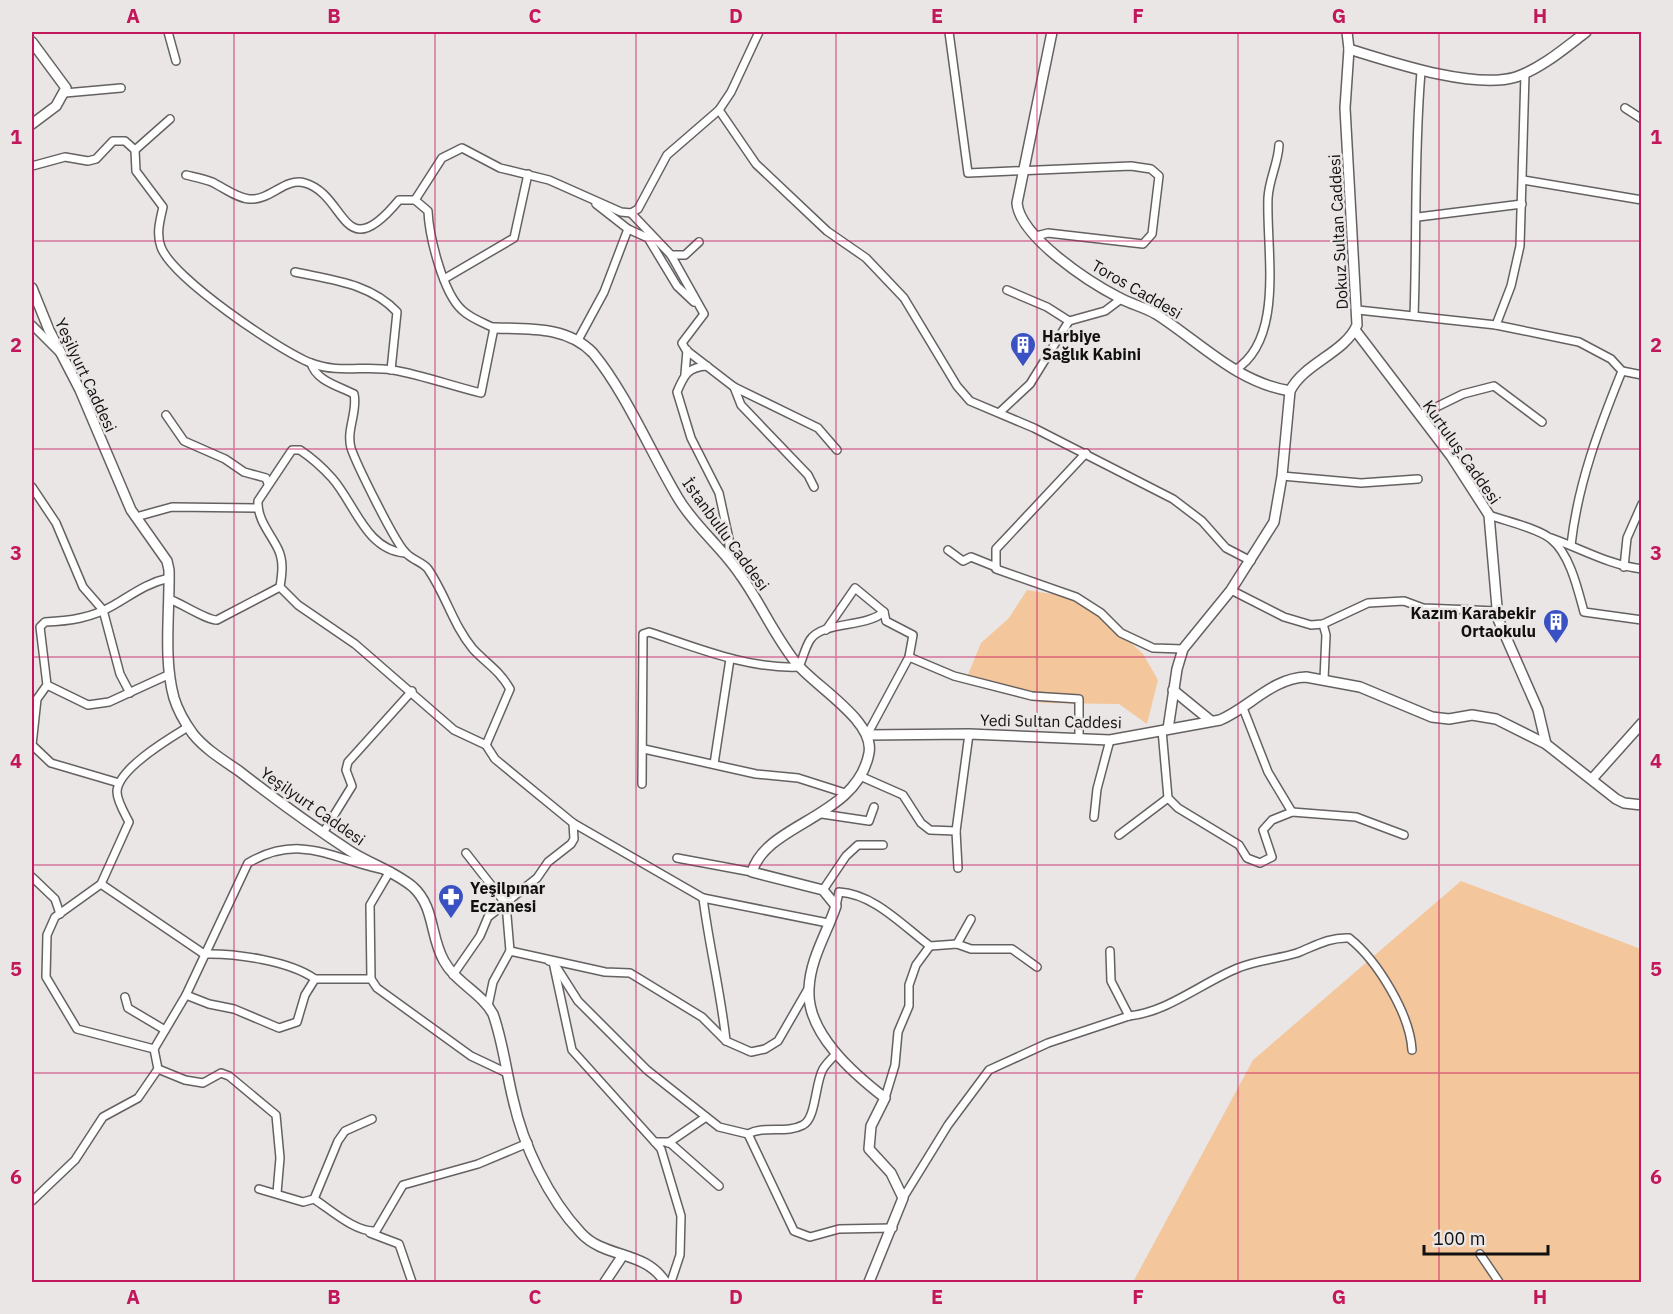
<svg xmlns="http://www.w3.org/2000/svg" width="1673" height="1314" font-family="'IBM Plex Sans',sans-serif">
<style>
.green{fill:#f3c69b}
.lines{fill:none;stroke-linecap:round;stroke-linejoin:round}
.street-casing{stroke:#656161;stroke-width:10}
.secondary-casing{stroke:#656161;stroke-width:12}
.street{stroke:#fff;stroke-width:7}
.secondary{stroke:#fff;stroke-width:9}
.grid{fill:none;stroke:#c2185b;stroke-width:1.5;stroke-opacity:0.55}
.labels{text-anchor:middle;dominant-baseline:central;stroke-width:5;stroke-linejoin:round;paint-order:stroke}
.street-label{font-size:16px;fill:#110f0f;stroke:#ebe6e6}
.poi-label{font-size:16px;font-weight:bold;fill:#110f0f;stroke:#ebe6e6;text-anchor:start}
.neatline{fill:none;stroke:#c2185b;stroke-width:2}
.grid-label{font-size:20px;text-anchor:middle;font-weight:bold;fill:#c2185b}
</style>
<rect width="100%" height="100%" fill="#ebe6e6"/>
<g class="green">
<polygon points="1027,590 1070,597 1108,622 1143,654 1158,680 1147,724 1119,704 1043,703 965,682 981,643 1009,618"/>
<polygon points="1461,881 1641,949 1641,1282 1133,1282 1253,1060"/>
</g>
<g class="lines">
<defs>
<g id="street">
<polyline points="168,32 176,61"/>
<polyline points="759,32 731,92 719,110 667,155 638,209 631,213 671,255 704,314 682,343 686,350 734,387 741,405 808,475 814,487"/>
<polyline points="949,32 968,173 1131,166 1151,169 1159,176 1152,234 1143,244 1048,233 1036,236"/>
<polyline points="65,93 121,88"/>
<polyline points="1625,108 1642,119"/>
<polyline points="719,110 756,164 827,231 866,258 904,298 957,386 970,401 1034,428 1173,499 1202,521 1226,548 1251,561"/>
<polyline points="135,150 170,119"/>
<path d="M 32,166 L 65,157 L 88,161 L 96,159 L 113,141 L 125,141 L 135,150 L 136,171 L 163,207 C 160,220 156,234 161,247 C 172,278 280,351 311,363 C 339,374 365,365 393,370 C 422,375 452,386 481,393 L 494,328 C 484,323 470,318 462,310 C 443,293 429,236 428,211 L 415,200 L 442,158 L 462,148 L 500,168 L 549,180 L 621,212 L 631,213"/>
<path d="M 186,175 C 194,177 204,179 212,182 C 224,188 237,198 249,199 C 270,201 285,177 305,183 C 347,195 342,269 399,200 L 415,200"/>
<polyline points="1523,180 1642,200"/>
<polyline points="596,204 628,229 648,238 677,286 694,302"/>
<polyline points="1418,217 1522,204"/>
<polyline points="671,255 685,255 699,242"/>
<path d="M 295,272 C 331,280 370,283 397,312 L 391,370"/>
<polyline points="444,279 514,238 528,174"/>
<polyline points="1007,290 1047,307 1069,321"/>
<polyline points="1358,310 1496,325 1579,342 1611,359 1622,371 1642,375"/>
<path d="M 1414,316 C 1417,234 1414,153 1421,72"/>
<polyline points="32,325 59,352"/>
<polyline points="1496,325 1511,286 1520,246 1525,74"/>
<polyline points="578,340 604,292 628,229"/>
<path d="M 311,363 C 316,381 339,386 354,394 C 358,412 346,429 351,448 C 356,463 395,543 406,553 C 412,560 423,562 428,569 C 446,595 453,625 473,649 C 487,664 499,670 510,689 L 486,745"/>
<path d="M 707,366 C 688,367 684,375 677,392 L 691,438 L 719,493 L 729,539 L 729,559"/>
<path d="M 1235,370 C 1285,339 1266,250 1268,198 C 1269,179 1278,164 1279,145"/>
<polyline points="685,374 687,350"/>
<polyline points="734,387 818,428 837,450"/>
<polyline points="1000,412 1030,384 1069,321 1105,311 1121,299"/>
<polyline points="166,415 184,441 225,459 244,472 266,478 268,484"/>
<polyline points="1420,415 1463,394 1494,386 1542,422"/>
<polyline points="1086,453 996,549 996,569 1076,597 1101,613 1121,633 1153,648 1183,649"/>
<polyline points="1282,476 1361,483 1418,479"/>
<polyline points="32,487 56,523 83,587 103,610 120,674 130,693"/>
<path d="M 1489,515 C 1505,521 1538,528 1551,539 C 1570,554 1578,590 1584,612 L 1642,620"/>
<polyline points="136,517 172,507 258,508"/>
<path d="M 1551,538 C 1582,549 1609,565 1642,569"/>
<path d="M 1571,545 C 1578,483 1599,428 1622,371"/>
<polyline points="948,550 963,561 971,557 996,567"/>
<path d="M 405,553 C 366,550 355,504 332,478 C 323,468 312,458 300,450 L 292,450 L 258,501 C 257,520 271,534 278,549 C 284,561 282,574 280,587 L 298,605 L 355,644 L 454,730 L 486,745 L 495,759 L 573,823 L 703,898 L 828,923"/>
<polyline points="1624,567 1627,538 1642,504"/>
<polyline points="1231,590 1284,617 1311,625 1323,624 1368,603 1404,601 1423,608 1497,611"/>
<path d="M 169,599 C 183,604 206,620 217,620 L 280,587"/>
<polyline points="1323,624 1326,635 1324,679"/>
<polyline points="826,630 855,588 884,612 886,621 913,635 909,657 867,735"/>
<polyline points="909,657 954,676 1032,696 1079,699 1079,739"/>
<polyline points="47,685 88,705 109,702 170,674"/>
<polyline points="1162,730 1168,798 1178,808 1239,845 1247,858 1260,863 1272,857 1263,830 1272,820 1292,812 1268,772 1243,708"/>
<polyline points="644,749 756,774 798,778 845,793"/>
<polyline points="714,764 730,659"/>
<polyline points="860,776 903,795 921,823 930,830 956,831"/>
<path d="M 119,783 L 51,763 L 32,745 L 37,699 L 47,685 L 40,627 L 45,622 C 69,621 92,618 114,605 C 133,594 147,583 169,578"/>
<path d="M 642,784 L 643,634 L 649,632 C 698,648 747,669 799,667 C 803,658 805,648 810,640 C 822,621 865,628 884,612"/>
<polyline points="1292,812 1356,817 1404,835"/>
<polyline points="822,814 869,821 874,807"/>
<polyline points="1094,817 1097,789 1110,740"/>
<polyline points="323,833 352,786 346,770 348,762 412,691"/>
<polyline points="1119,835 1168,798"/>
<polyline points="466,853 506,904 510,951"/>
<polyline points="677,858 752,872"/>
<polyline points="958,868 956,831 969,734"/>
<polyline points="32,877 55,899 60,914"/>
<path d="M 101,884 L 204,954 C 235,953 290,961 315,979"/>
<polyline points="823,890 846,856 858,845 883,845"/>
<path d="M 703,898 C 709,946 721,993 726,1041"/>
<path d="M 836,906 L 839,892 C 874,894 902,925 930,946 L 916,965 L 909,985 L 909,1006 L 898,1032 L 895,1065 L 885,1098"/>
<polyline points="957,944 971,919"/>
<polyline points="930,946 957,944 971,949 1012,949 1037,967"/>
<polyline points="1110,951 1111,981 1129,1016"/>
<polyline points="549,961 553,962 572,1050 661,1149 681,1216 680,1255 671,1282"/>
<polyline points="557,968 578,1001 647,1070 719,1127 748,1134"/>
<polyline points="453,975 480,936 488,917 537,878 548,862 571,844 574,839 573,823"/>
<polyline points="186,995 209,1004 234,1009 279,1028 297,1022 305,995 315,979 371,979 377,988 471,1056 507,1073"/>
<polyline points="125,997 128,1008 165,1030"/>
<polyline points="488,1006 493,982 510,951 605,972 630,973 702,1017 726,1041 751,1052 765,1049 778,1041 808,989"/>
<path d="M 154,1049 L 77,1029 L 46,977 L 47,935 L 55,917 L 101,884 L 129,822 C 125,814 117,801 117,792 C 117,769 170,738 188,727"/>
<path d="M 835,1055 C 831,1059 826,1064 823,1069 C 815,1083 816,1119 803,1125 C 786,1134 765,1125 748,1134 L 794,1231 L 810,1237 L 839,1229 L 893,1228"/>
<polyline points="158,1069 185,1080 203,1083 221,1073 229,1076 276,1115 280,1158 277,1193"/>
<polyline points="655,1142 669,1142 719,1186"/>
<polyline points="668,1143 706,1117"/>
<path d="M 259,1189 L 303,1202 L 314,1199 C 331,1210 356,1233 376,1231 L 403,1185 L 478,1164 L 528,1143"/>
<path d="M 903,1198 L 948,1125 L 989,1070 L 1048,1043 L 1129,1016 C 1168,1012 1203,982 1238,968 C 1257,960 1278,959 1297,953 C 1315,946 1329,937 1349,938 C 1377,960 1410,1014 1412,1050"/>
<polyline points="314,1199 338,1141 345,1131 372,1119"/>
<path d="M 32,1201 L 75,1160 L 103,1117 L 138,1098 L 158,1069 L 154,1049 L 186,995 L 248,863 C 303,831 336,862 390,871 L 370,905 L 371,979"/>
<polyline points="370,1233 399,1244 412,1282"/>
<polyline points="1480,1254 1499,1282"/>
</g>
<g id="secondary">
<path d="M 1052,32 L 1017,203 C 1020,237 1089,282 1118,297 C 1130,304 1144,307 1156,314 C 1200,342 1236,382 1290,391"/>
<polyline points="32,42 66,88 56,106 32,124"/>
<path d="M 1349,49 C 1391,62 1474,90 1516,77 C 1542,68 1565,48 1586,32"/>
<path d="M 32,288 L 49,330 L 80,390 L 131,510 L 167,561 L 169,570 C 170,611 163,659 174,698 C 178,711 185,723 193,734 C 205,749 223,760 239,771 C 275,799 312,826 350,851 C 370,864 394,871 413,887 C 435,907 430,937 444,961 C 456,983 482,993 493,1014 C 503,1042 506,1071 513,1099 C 523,1145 548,1198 581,1233 C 605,1259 645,1250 665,1282"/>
<path d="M 494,328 C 529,329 567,326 593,353 C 626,393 651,453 678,498 C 695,527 723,548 741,576 C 761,604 775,637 797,664 C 815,686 875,721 869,753 C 857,818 766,823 752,872 L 823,890 L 836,906 C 827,933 810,959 809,989 C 806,1033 854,1074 885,1098 L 871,1126 L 869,1149 L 891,1173 L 903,1198 L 869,1282"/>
<polyline points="1355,330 1451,456 1489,515 1498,619 1538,710 1546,744"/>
<polyline points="1173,690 1211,721"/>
<path d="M 1168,729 L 1177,669 L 1183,649 L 1231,590 L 1274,522 L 1282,476 L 1290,391 C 1304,363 1345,353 1357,325 L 1345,108 L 1349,49 L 1347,32"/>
<path d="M 867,735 L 969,734 L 1110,740 L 1220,720 C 1249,708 1272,678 1306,677 L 1360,687 L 1432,717 L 1449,719 L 1472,715 L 1496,719 L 1546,744 L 1616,799 L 1624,803 L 1642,805"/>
<polyline points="1592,779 1642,723"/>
<polyline points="605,1282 623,1255"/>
</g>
</defs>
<use href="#street" class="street-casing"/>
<use href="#secondary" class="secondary-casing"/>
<use href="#street" class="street"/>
<use href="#secondary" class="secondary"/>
</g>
<path class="grid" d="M 234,32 L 234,1282M 435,32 L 435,1282M 636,32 L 636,1282M 836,32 L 836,1282M 1037,32 L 1037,1282M 1238,32 L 1238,1282M 1439,32 L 1439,1282M 32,241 L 1642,241M 32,449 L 1642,449M 32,657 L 1642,657M 32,865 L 1642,865M 32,1073 L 1642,1073"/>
<defs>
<symbol id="building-pin" viewBox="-11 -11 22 30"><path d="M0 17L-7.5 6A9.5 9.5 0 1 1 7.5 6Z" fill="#3951c3" stroke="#ebe6e6"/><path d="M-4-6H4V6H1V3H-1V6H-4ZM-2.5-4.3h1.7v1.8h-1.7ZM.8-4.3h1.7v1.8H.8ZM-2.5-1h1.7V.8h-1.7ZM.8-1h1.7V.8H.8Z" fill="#fff"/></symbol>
<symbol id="pharmacy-pin" viewBox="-11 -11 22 30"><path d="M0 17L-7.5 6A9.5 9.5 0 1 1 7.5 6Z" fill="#3951c3" stroke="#ebe6e6"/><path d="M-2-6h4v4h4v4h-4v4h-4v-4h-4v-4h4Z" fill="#fff"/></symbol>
</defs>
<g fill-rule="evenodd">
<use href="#building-pin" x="1008" y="330" width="30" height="40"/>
<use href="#building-pin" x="1541" y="607" width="30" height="40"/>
<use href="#pharmacy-pin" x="436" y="882" width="30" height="40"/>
</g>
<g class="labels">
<g class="street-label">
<text transform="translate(1338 232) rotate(-93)">Dokuz Sultan Caddesi</text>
<text transform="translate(1137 289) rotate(30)">Toros Caddesi</text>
<text transform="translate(86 375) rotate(65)">Yeşilyurt Caddesi</text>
<text transform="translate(1462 452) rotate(55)">Kurtuluş Caddesi</text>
<text transform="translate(726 534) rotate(54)">İstanbullu Caddesi</text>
<text transform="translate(1051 721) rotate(1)">Yedi Sultan Caddesi</text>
<text transform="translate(313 806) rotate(35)">Yeşilyurt Caddesi</text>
</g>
<g class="poi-label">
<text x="1042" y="336">Harbiye<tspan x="1042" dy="18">Sağlık Kabini</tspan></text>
<text x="1536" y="613" text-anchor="end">Kazım Karabekir<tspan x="1536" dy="18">Ortaokulu</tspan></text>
<text x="470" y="888">Yeşilpınar<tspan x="470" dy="18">Eczanesi</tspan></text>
</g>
</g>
<rect width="1673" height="1314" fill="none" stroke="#ebe6e6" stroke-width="66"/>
<path d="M1424 1245v9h124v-9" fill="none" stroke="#110f0f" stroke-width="3"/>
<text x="1433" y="1245" font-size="18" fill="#110f0f" stroke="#ebe6e6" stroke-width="4.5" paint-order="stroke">100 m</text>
<rect x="33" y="33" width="1607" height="1248" class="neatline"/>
<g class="grid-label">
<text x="133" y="23">A</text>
<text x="334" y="23">B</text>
<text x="535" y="23">C</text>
<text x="736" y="23">D</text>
<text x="937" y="23">E</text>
<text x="1138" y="23">F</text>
<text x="1339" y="23">G</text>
<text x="1540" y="23">H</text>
<text x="16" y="144">1</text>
<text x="1656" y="144">1</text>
<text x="16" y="352">2</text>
<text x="1656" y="352">2</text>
<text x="16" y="560">3</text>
<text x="1656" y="560">3</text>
<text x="16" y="768">4</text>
<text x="1656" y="768">4</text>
<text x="16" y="976">5</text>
<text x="1656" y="976">5</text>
<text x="16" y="1184">6</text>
<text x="1656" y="1184">6</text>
<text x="133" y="1304">A</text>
<text x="334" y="1304">B</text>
<text x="535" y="1304">C</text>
<text x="736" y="1304">D</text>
<text x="937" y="1304">E</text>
<text x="1138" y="1304">F</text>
<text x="1339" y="1304">G</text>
<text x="1540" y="1304">H</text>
</g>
</svg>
